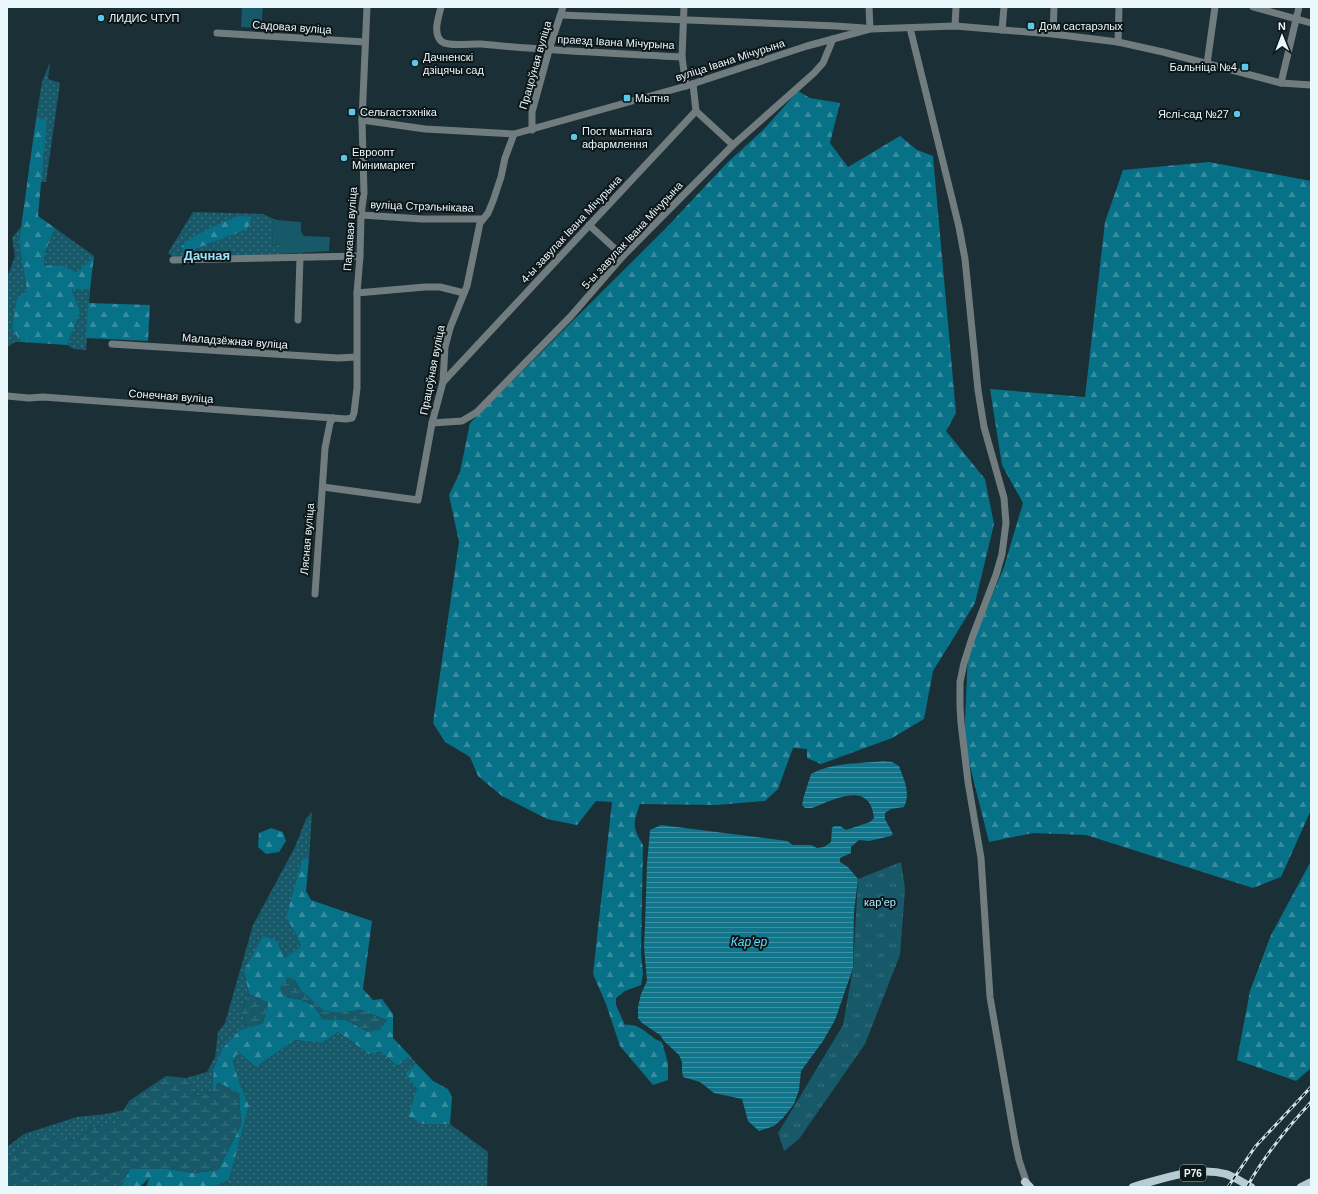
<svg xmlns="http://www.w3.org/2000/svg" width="1318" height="1194" font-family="Arial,sans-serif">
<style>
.grass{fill:url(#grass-dots)}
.forest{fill:url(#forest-firs);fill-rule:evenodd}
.wetland{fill:url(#wetland-marsh)}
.park{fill:url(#park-tufts)}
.garden{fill:#175969}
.water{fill:url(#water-rules)}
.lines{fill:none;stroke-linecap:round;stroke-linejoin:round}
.minor{stroke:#717c7f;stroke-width:7}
.major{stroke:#b7ccd2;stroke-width:8}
.rail-casing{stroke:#d2e0e4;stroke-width:3}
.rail{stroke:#0d1619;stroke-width:1.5;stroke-dasharray:4.5;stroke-linecap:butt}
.poi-dot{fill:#5ac8e6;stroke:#0d1619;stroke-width:1.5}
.labels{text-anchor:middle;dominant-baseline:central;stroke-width:4;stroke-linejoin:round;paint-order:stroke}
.shield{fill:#0d1619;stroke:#a8b4b7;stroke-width:1}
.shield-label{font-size:10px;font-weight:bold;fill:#eaf7fb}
.poi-label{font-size:11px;fill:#eaf7fb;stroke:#0d1619;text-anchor:start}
.street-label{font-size:11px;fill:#eaf7fb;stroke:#0d1619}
.park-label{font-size:11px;fill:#a7e9fd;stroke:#0d1619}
.water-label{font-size:12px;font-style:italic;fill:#5edcfe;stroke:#0d1619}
.quarter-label{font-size:13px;font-weight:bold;fill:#98e3f9;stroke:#0d1619}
</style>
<defs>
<pattern id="grass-dots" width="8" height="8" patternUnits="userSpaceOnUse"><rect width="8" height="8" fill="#175969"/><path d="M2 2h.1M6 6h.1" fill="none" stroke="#39727f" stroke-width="1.8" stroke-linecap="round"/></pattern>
<pattern id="forest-firs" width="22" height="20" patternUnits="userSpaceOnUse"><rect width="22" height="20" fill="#067187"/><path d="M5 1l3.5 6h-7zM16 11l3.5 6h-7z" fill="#378d9f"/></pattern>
<pattern id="wetland-marsh" width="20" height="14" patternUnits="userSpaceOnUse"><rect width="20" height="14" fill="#175969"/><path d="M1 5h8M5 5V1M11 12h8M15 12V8" fill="none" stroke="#39727f"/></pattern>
<pattern id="park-tufts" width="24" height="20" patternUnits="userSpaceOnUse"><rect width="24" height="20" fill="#175969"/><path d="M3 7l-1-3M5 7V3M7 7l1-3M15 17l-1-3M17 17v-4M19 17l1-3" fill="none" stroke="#39727f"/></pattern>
<pattern id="water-rules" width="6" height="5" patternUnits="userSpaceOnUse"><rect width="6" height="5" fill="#11758c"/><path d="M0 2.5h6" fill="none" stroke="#3f90a3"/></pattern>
</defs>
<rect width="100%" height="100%" fill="#1b3036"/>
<g class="grass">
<polygon points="50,62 48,79 60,83 46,182 40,182 47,119 36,119 42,82"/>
<polygon points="193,212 263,214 274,219 272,244 282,245 282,254 173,257 168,253"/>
<polygon points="21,227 19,242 27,291 12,329 21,342 15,342 7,347 7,278 15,256 12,238"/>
<polygon points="55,228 94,256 77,272 61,265 44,267 45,252"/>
<polygon points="71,289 90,289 86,350 74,349 67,345 71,332"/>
<polygon points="312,812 309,859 303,858 295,932 301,946 285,958 276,940 244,971 249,994 241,1011 248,1028 240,1030 214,1068 212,1092 196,1096 192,1087 186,1078 207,1072 215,1057 218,1032 225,1023 253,925 295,847 306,819"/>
<polygon points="338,1032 369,1054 381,1052 397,1066 410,1056 416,1063 405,1074 417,1089 423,1124 450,1124 488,1152 487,1187 212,1187 229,1180 249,1106 238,1079 233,1059 238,1052 256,1067 295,1040 322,1043"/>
<polygon points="124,1110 115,1125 92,1127 78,1140 60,1139 50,1137 27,1141 16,1154 7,1157 7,1147 24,1134 77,1117 106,1114"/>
</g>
<g class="forest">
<path d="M 798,91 L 810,98 L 840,103 L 830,143 L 848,167 L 900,136 L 917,150 L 933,156 L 956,413 L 946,431 L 985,479 L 994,524 L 975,603 L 933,671 L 924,719 L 892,738 L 821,764 L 807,758 L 807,749 L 793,748 L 778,789 L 765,801 L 716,805 L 640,804 C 633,824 632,827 643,845 L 641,954 L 643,974 L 641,985 L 625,991 L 616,998 L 616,1005 L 625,1025 C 643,1023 648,1038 662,1042 L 668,1063 L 668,1080 L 653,1085 L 620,1046 L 606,1004 L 593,974 L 612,802 L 596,801 L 577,825 L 547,819 L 502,796 L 478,776 L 470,757 L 445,742 L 433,723 L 459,542 L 449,495 L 460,472 L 470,423 L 666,228 L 726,164 L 765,128 Z"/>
<polygon points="36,119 47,119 38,216 55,228 45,252 44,266 61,265 77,272 94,256 90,289 71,289 80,312 67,345 21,342 12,329 17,298 27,291 19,242"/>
<polygon points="1209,162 1311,181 1311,810 1281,877 1253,888 1086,835 1033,833 989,842 964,742 968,653 1004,567 1023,503 1002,465 990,389 1085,397 1105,222 1123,170"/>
<path d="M 241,216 L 249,217 L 251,221 L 247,229 L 200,247 L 189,251 L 183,251 L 182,247 C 189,236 228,219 241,216 Z"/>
<polygon points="88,303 150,305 148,341 86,338"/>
<polygon points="271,828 283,832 286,841 279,852 266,854 258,847 259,833"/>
<path d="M 303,858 L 309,859 L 306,891 L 311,900 L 372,921 L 363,989 L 373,1000 L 382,999 L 393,1014 L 393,1038 L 410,1056 L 397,1066 L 381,1052 L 369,1054 L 338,1032 L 322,1043 L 295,1040 L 256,1067 L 238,1052 L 233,1060 L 238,1079 L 249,1106 L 229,1180 L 212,1187 L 146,1187 L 149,1178 L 140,1187 L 121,1187 L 130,1169 L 168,1169 L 194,1173 L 218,1170 L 241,1125 L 239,1093 L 212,1092 L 214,1068 L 223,1048 L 240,1030 L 263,1023 L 268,1003 L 249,994 L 244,971 L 263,936 L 276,940 L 285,958 L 301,946 L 295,932 L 286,917 ZM 294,979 L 301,991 L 324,1011 L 337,1013 L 361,1010 L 387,1020 L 367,1031 L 346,1020 L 322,1019 C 315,1001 302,999 284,997 Z"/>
<polygon points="1311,861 1311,1068 1296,1081 1237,1060 1250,991 1271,935"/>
<polygon points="416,1063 433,1081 448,1089 452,1097 450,1124 423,1124 408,1116 417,1089 405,1074"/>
</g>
<g class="wetland">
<path d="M 288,977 L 294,979 L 301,991 L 324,1011 L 337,1013 L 361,1010 L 387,1020 L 380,1030 L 367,1032 L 346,1020 L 322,1019 C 315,1000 302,999 284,997 L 280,988 Z"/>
<polygon points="249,994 268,1003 263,1023 248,1028 241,1011"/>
<path d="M 166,1076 L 186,1078 L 192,1087 L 196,1096 L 212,1092 L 218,1082 L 239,1093 L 241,1125 L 218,1170 L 194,1173 L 168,1169 L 130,1169 L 121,1187 L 7,1187 L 7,1157 L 16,1154 L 27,1141 L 46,1134 C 55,1140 67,1139 78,1140 L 92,1127 L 115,1125 L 129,1101 Z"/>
</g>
<polygon class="park" points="901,862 905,889 900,955 865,1044 799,1139 784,1151 778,1133 843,1025 853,968 858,879"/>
<g class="garden">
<polygon points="242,7 263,7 261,28 241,27"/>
<polygon points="274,219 277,220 301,222 301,232 304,236 330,237 329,251 282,254 281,245 272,244"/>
</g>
<path class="water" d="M 883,761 L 892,762 L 899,766 C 904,780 911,793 904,807 L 891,809 L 885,813 L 885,819 L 893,834 L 891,836 L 869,841 L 859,840 L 851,847 L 851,853 L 840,858 L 840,862 L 848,867 L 858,879 L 854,912 L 853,968 L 835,1020 L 823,1041 L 801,1071 L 799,1090 L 794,1104 L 783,1118 L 774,1126 L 759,1131 L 748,1121 L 742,1099 L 714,1093 L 700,1082 L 683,1077 L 682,1070 L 682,1062 L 679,1055 L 664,1041 L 660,1035 L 642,1023 L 638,1018 L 638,1007 L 641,994 L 647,981 L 644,946 L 645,926 L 647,864 L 650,830 L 661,825 L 787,841 L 793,845 L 811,845 L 817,848 L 824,847 L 831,842 L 832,828 L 834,826 L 840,826 L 846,830 L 870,822 L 874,818 C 870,779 833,800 812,808 L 805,808 L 802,805 L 804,796 L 811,774 C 833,762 859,764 883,761 Z"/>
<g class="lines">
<g class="minor">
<path d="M 441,7 C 439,16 433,31 440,40 C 446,48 472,43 481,44 C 548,51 615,53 682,57"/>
<polyline points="684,7 682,57 686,86"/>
<polyline points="869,7 870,29"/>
<polyline points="1253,7 1311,23"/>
<polyline points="561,15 836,26 864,28"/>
<polyline points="955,26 956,7"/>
<polyline points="910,28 959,227 965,259 978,390 984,427 1004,498 1006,523 1002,554 996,575 972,638 964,663 960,682 960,706 961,723 968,782 981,858 990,997 1015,1141 1019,1160 1028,1187"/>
<polyline points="1002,30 1004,7"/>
<polyline points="217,33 365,42"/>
<polyline points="1053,34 1054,7"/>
<polyline points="1118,42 1119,7"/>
<polyline points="1207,64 1215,7"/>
<polyline points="1281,83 1299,7"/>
<polyline points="696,111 733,145"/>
<polyline points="362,120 425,129 514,134 686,86 807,46 870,29 955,26 1053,34 1118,42 1163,52 1281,83 1311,85"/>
<polyline points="532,130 532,112 549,50 563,7"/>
<polyline points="361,215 422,219 482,219"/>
<polyline points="589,225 623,256"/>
<polyline points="173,260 360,256"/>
<polyline points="357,293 425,287 440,287 464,293"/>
<polyline points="298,320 300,257"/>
<polyline points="112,344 338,358 356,357"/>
<polyline points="443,382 696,111 693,84"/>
<polyline points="7,396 29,398 43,397 333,418 346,419 352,418 354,413 357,388 357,293 360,256 361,215 364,193 362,120 367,7"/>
<polyline points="432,423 462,421 477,412 571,316 623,256 733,145 814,73 823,63 833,39"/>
<polyline points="323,487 418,500 432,423 443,382 445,347 450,328 467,286 480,223 488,213 493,201 501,177 505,158 514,134"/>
<polyline points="315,594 325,448 330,423 333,418"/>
</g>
<g class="major">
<polyline points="1025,1182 1030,1187"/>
<path d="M 1133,1187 C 1161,1179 1196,1166 1226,1174 C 1235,1177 1243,1183 1251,1187"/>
<polyline points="1301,1187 1311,1182"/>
</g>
<defs>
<g id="rail">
<polyline points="1228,1187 1255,1147 1311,1087"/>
<path d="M 1247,1187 C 1264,1156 1287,1128 1311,1102"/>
</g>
</defs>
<use href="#rail" class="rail-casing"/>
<use href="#rail" class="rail"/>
</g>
<g class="poi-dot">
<circle cx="101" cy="18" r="4"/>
<rect x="1027" y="22" width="8" height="8" rx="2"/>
<circle cx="415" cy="63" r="4"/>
<rect x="1241" y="63" width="8" height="8" rx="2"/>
<rect x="623" y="94" width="8" height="8" rx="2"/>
<rect x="348" y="108" width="8" height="8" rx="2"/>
<circle cx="1237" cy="114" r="4"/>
<circle cx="574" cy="137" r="4"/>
<circle cx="344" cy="158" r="4"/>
</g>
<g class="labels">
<rect class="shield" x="1180" y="1165" width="26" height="16" rx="3"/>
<g class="shield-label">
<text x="1193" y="1173">Р76</text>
</g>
<g class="poi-label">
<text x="109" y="18">ЛИДИС ЧТУП</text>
<text x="1039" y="26">Дом састарэлых</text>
<text x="423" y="57">Дачненскі<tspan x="423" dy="13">дзіцячы сад</tspan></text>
<text x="1237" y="67" text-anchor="end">Бальніца №4</text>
<text x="635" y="98">Мытня</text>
<text x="360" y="112">Сельгастэхніка</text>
<text x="1229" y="114" text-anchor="end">Яслі-сад №27</text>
<text x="582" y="131">Пост мытнага<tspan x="582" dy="13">афармлення</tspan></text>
<text x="352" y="152">Евроопт<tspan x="352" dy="13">Минимаркет</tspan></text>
</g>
<g class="street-label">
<text transform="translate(292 27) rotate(4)">Садовая вуліца</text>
<text transform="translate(616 42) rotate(3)">праезд Івана Мічурына</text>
<text transform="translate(730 60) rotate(-18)">вуліца Івана Мічурына</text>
<text transform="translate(535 65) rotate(-74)">Працоўная вуліца</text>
<text transform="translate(422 206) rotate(2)">вуліца Стрэльнікава</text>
<text transform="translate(350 229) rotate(-86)">Паркавая вуліца</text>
<text transform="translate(571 229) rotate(-47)">4-ы завулак Івана Мічурына</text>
<text transform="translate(632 235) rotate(-47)">5-ы завулак Івана Мічурына</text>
<text transform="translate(235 341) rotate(4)">Маладзёжная вуліца</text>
<text transform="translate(432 370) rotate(-79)">Працоўная вуліца</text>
<text transform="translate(171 396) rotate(4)">Сонечная вуліца</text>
<text transform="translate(307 539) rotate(-85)">Лясная вуліца</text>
</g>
<g class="park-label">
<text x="880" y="902">карʼер</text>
</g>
<g class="water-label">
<text x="749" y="942">Карʼер</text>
</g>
<g class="quarter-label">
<text x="207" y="255">Дачная</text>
</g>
</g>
<rect width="1318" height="1194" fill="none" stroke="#eaf7fb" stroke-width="16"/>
<g transform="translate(1282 36) rotate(359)" stroke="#0d1619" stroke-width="3" paint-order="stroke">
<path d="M0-3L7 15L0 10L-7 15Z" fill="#eaf7fb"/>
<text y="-6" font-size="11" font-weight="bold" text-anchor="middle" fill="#eaf7fb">N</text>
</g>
</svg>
